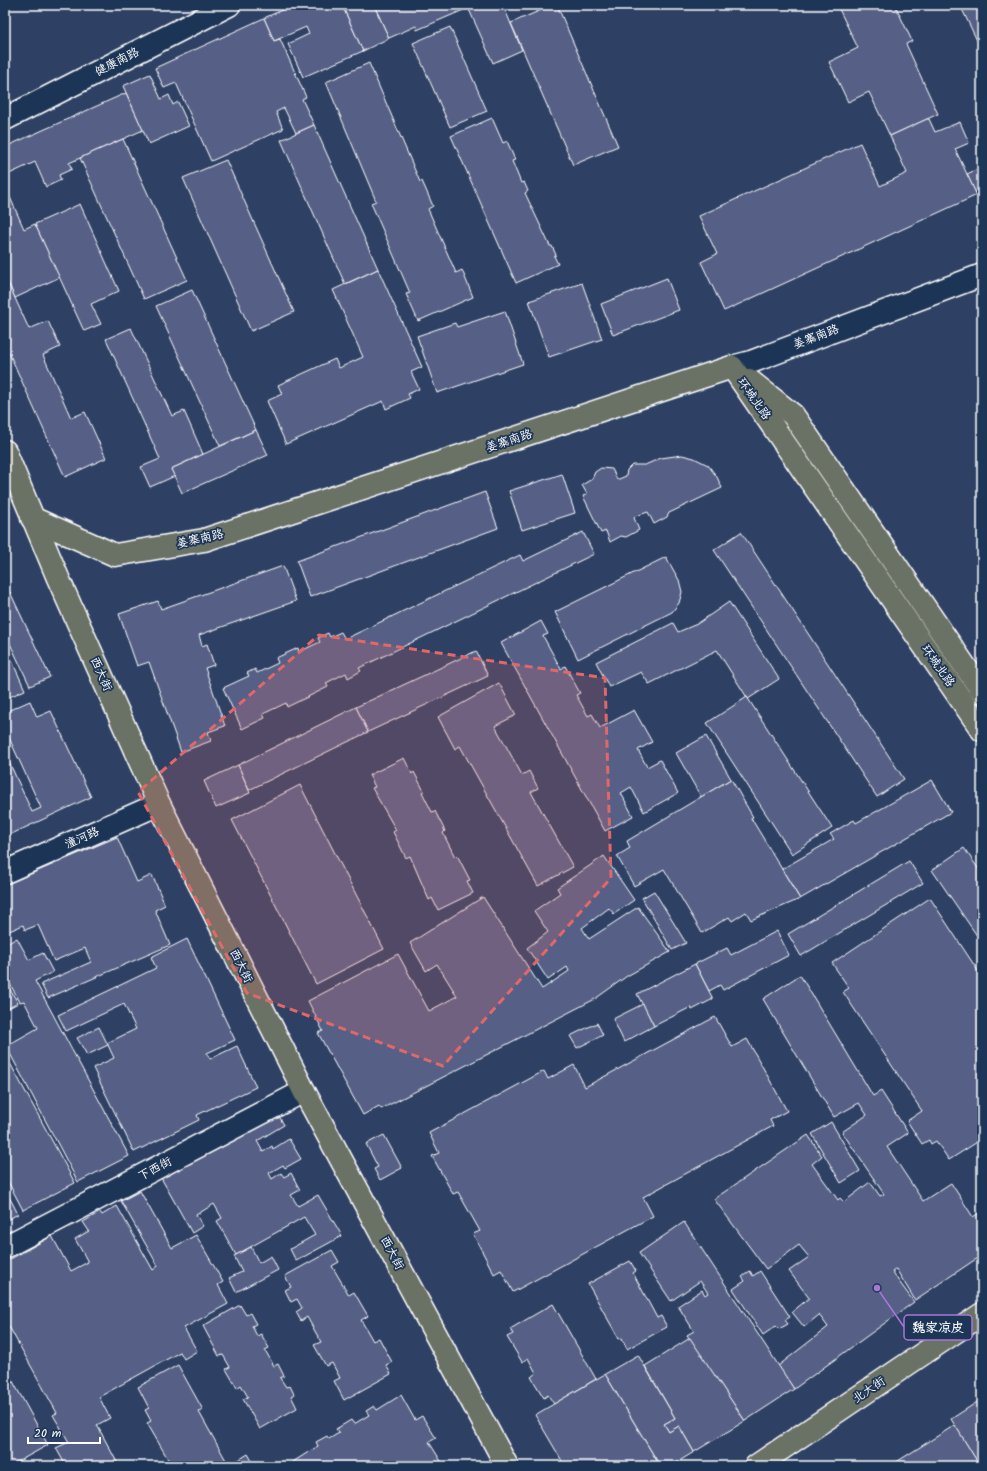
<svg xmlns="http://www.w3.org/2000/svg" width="987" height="1471" font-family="Kalam,'LXGW WenKai TC',sans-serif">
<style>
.building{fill:#576187;stroke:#fff}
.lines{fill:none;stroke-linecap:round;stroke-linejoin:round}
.minor-casing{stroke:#fff;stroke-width:25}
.major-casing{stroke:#fff;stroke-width:25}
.minor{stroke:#1d3557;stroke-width:22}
.major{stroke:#6b7165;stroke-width:22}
.marked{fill:#e26868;fill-opacity:0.2;stroke:#e26868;stroke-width:3;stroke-dasharray:8 5;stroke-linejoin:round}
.labels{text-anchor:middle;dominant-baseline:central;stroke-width:3.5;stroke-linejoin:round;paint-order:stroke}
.street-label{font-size:12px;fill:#fff;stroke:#1d3557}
.leader{fill:none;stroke:#a976d5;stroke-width:1.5}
.callout-dot{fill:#a976d5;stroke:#1d3557;stroke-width:1.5}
.callout{fill:#1d3557;stroke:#a976d5;stroke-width:1.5}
.callout-label{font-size:13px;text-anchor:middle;font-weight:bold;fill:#fff}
</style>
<rect width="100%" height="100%" fill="#2e4165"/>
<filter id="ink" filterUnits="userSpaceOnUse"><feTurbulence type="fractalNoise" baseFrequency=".025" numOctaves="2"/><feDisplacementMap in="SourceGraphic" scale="8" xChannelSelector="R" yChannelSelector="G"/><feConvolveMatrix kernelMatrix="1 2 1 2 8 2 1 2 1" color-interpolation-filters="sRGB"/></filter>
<g filter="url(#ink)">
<g class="building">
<polygon points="293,5 342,5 363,51 303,77 288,44 309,34 306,27 274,41 264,18"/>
<polygon points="342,5 374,5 389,38 363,51"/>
<polygon points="374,5 467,5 468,8 417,30 416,26 389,38"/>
<polygon points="467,5 503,5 522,50 493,63"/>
<polygon points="553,5 557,5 618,146 573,165 511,23"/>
<polygon points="837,5 895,5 912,41 906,44 938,114 890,136 869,92 848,102 829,62 858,48"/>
<polygon points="960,5 982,5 982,51"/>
<polygon points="264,18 274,41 280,39 306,97 302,99 314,125 296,133 284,108 276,112 283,129 211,161 176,83 164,88 155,68"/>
<polygon points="450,27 487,111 450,127 413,43"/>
<polygon points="369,63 420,182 422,181 433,206 428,209 456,273 462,270 473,297 418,321 406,294 410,293 371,203 376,201 326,82"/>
<polygon points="150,74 161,99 169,95 173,105 178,102 189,126 149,144 123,86"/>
<polygon points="126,93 143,130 69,163 72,169 59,175 61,180 46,187 35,162 5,176 5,147"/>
<polygon points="492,118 503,143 507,141 515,160 512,161 521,183 524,182 528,191 525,193 550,246 552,246 556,255 554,256 558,264 516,283 451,136"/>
<polygon points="927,119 929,119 935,132 960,122 969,143 955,149 977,195 724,311 701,262 717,254 699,216 860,143 880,186 907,173 890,136"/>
<polygon points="314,125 378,269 345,284 281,140"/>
<polygon points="123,139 187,280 144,299 80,158"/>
<polygon points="226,160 294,312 251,331 183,178"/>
<polygon points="982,167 982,201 980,202 967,174"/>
<polygon points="5,186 24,229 35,224 60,277 15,298 5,276"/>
<polygon points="80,204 119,291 91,304 101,324 84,331 35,224"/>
<polygon points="378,269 422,367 411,372 419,389 408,394 410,398 386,409 383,401 286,444 267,401 282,394 278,385 335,359 339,368 363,357 333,290"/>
<polygon points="5,276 29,329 48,321 60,347 43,355 71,418 85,412 106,458 65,477 5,344"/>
<polygon points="667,278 679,310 613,335 601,304"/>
<polygon points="582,283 602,339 549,357 529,301"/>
<polygon points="192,290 256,430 220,446 156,306"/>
<polygon points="505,311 523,364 437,393 417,336 455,323 457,327"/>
<polygon points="131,328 172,416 184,411 203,454 171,469 175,476 150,487 141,467 160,459 106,339"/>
<polygon points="256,430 268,455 182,493 171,469"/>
<polygon points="682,455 694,458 708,465 717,477 722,488 669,513 667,517 654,524 648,512 636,516 634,518 639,530 626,537 621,536 610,542 606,531 601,533 583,496 587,494 582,485 592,479 595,472 601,468 612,469 617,479 619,479 626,476 627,470 632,465 645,465 661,458"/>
<polygon points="562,474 575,513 522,530 509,491"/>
<polygon points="485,492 498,528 310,597 297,561"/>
<polygon points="583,532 594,554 359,668 361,671 348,678 346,673 326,683 328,687 287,707 286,703 263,714 265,718 242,729 223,688 249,676 247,673 255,669 257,673 278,663 276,658 298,648 299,652 320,642 318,638 328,633 330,637 341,632 345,639 520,555 523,561"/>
<polygon points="741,532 904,779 877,797 714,550"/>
<polygon points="666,557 679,580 682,592 679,603 672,612 578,659 555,612"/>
<polygon points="283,566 296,601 199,635 202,646 207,644 214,665 205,668 225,726 208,732 211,741 181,752 149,662 137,666 119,614 158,601 161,609"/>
<polygon points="10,592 50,677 30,686 5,633 5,595"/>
<polygon points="729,602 779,679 748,699 717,650 649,684 641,672 609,687 596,662 673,623 678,632 697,624"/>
<polygon points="541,621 548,634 543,636 561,669 565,666 580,693 576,695 588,716 592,714 600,728 634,710 652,742 638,750 647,767 660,760 678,793 644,812 631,787 621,793 633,816 605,831 501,643"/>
<polygon points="5,645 25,690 5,699"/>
<polygon points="476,651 488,676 368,732 356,707"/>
<polygon points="499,683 516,715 495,726 522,775 529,771 538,788 531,792 573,867 538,886 460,746 455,749 438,717"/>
<polygon points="747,697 832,828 792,854 707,723"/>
<polygon points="30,701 37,717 51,711 91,797 5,837 5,753 32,812 41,808 5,729 5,712"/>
<polygon points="356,707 368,732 249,790 238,765"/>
<polygon points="706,736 731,779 701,797 676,753"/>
<polygon points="404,758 412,774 414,772 424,791 422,792 432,812 435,811 445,831 443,833 455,857 457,855 470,880 467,881 473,893 438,910 432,898 429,900 410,856 406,858 393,832 396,830 372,788 375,787 369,775"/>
<polygon points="238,765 250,793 216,808 204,781"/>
<polygon points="731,779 753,817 751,818 800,899 751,920 746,912 732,921 729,917 702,933 664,869 634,886 617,856 630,848 627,841"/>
<polygon points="932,780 951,812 800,899 782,869 834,839 830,834 854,820 856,823"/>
<polygon points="300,785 384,949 316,984 232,820"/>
<polygon points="117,837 137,882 152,875 165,905 155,910 170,945 48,998 41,984 91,962 85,948 54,961 38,925 25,930 23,925 5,933 5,885"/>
<polygon points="964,848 982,874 982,943 932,870"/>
<polygon points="604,856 634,900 614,914 609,908 582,928 589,939 638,907 670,952 627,976 595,999 387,1106 381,1109 379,1106 363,1115 318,1033 323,1031 308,1001 398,954 429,1011 457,996 437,964 426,971 410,943 483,897 542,989 569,971 567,967 548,980 527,948 548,932 534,911 560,893 557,888"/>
<polygon points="909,861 923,883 801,956 788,934"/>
<polygon points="654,891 686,943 672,950 642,898"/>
<polygon points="930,898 982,977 982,1139 949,1160 936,1141 931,1144 929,1140 922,1144 907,1121 922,1111 843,992 849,988 832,963"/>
<polygon points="777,931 789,955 723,990 720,985 709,991 695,964 727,948 731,955"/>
<polygon points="17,938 29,960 43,953 53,972 35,981 129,1156 78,1182 6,1046 38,1028 24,1001 20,1002 5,975 5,945"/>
<polygon points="187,939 235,1040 207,1053 210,1059 237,1046 256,1087 197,1115 199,1120 134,1152 93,1068 114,1058 107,1043 136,1029 124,1004 66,1031 58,1015 156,968 151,957"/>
<polygon points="695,964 713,999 692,1010 691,1007 654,1026 637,994"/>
<polygon points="800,975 873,1096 881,1091 908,1133 887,1147 923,1201 951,1183 973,1217 982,1211 982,1255 915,1300 896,1269 892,1272 914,1302 794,1389 778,1366 828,1327 819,1315 804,1327 792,1312 809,1298 789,1271 809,1257 799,1245 766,1269 714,1199 808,1135 822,1156 812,1164 838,1200 840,1198 844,1202 870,1182 880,1196 884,1194 842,1132 867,1115 859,1103 834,1117 763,999"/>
<polygon points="5,981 18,1003 5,1010"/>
<polygon points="643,1004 654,1026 624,1042 613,1019"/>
<polygon points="715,1017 732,1047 747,1039 787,1111 770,1120 773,1126 643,1197 653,1216 513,1292 501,1270 494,1274 473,1234 480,1231 458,1192 453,1194 432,1156 439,1153 429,1133 544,1071 548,1079 574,1065 585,1087"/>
<polygon points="597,1023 603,1035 577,1048 570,1036"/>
<polygon points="99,1027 108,1045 87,1055 77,1038"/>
<polygon points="5,1054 75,1183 23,1210 5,1176"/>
<polygon points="274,1107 284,1125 257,1141 263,1152 272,1146 273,1149 289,1139 301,1159 285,1168 283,1165 269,1173 272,1179 281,1173 284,1177 291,1173 300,1190 291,1195 298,1206 318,1195 342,1236 296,1261 290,1249 315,1235 304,1217 236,1255 217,1221 222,1218 214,1204 196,1215 203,1226 192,1233 160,1176"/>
<polygon points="831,1122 860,1171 841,1183 812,1134"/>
<polygon points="384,1135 402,1168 380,1180 374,1169 378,1167 366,1144"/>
<polygon points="5,1189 18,1214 5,1221"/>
<polygon points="140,1191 172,1248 196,1235 223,1282 218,1285 228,1304 184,1328 197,1351 184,1359 180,1352 99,1397 110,1418 97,1425 119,1466 66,1466 56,1448 69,1442 53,1415 57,1413 7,1323 5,1324 5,1262 52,1236 71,1271 88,1262 75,1239 89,1231 83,1222 100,1212 102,1215 117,1206 153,1270 158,1266 121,1201"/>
<polygon points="684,1222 794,1389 745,1421 687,1335 694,1331 678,1306 702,1290 705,1295 708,1293 700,1281 671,1301 639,1253"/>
<polygon points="251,1247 259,1263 271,1256 278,1270 236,1292 229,1278 242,1272 234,1256"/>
<polygon points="332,1250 339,1262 332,1266 349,1295 354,1292 368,1316 361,1320 373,1341 379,1338 392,1362 386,1365 391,1374 344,1400 334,1381 340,1378 332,1363 326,1366 314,1345 321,1342 307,1317 301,1321 296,1312 302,1308 297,1299 291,1302 285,1290 291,1287 285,1276"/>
<polygon points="630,1261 636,1271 633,1273 657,1318 661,1316 667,1327 627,1349 622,1338 619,1339 588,1284"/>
<polygon points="750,1271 753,1276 760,1271 790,1317 785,1320 788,1324 779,1329 776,1326 763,1335 733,1289 745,1281 742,1277"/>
<polygon points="553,1304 596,1379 554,1404 548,1395 544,1398 531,1377 536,1373 528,1358 522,1362 507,1337 513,1334 510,1329"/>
<polygon points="240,1305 246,1315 250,1313 256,1324 252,1326 257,1336 261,1334 269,1348 265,1350 274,1366 278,1364 284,1376 280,1378 286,1387 290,1386 294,1394 291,1396 297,1408 260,1429 243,1399 248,1397 241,1385 237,1388 226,1369 230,1367 223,1355 219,1356 203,1326"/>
<polygon points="690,1338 745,1421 694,1452 679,1426 669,1432 664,1424 675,1418 645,1366"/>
<polygon points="638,1355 675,1418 664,1424 669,1432 679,1426 694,1452 671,1466 660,1466 605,1374"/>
<polygon points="178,1365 203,1410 199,1412 228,1464 224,1466 172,1466 147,1423 151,1421 145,1410 149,1408 138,1387"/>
<polygon points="5,1367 48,1445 10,1466 5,1466"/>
<polygon points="605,1374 660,1466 565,1466 535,1415"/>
<polygon points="401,1395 415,1420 422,1416 436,1438 429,1442 444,1466 288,1466 288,1465 318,1446 316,1442 327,1436 329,1439 339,1433 336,1429 351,1420 354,1424 369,1415 366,1411 374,1406 377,1410"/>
<polygon points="982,1399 982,1466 980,1466 951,1419"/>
<polygon points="955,1425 980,1466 890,1466"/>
<polygon points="248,1454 255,1466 229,1466"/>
</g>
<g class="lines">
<defs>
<g id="minor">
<polyline points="5,119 229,5"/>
<polyline points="732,367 751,362 982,275"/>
<polyline points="5,872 159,804"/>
<polyline points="5,1247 304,1091"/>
</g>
<g id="major">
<polyline points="732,367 982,730"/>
<polyline points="749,380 793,415 982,691"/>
<polyline points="5,451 58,578 159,804 304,1091 507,1466"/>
<polyline points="32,518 115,555 204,540 732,367"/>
<polyline points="756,1466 982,1314"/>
</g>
</defs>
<use href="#minor" class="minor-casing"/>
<use href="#major" class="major-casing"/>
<use href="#minor" class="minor"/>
<use href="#major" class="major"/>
</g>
</g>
<path class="marked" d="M 319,635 L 605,678 L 611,878 L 443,1066 L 247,993 L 138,792 Z"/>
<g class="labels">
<g class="street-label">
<text transform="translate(117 62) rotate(-27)">健康南路</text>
<text transform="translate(816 337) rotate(-21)">姜寨南路</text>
<text transform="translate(754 399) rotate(55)">环城北路</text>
<text transform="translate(509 441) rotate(-18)">姜寨南路</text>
<text transform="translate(200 539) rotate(-13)">姜寨南路</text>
<text transform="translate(938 666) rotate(55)">环城北路</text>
<text transform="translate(101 674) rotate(66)">西大街</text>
<text transform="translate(82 838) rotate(-24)">潼河路</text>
<text transform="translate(241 966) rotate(63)">西大街</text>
<text transform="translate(155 1169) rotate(-28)">下西街</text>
<text transform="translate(392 1253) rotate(62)">西大街</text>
<text transform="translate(869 1390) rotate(-34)">北大街</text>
</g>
</g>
<path class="leader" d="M877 1288L904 1327"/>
<circle class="callout-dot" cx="877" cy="1288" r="4"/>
<rect class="callout" x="904" y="1315" width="68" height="25" rx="4"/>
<g class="callout-label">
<text x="938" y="1332">魏家凉皮</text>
</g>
<rect width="987" height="1471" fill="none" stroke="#1d3557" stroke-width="20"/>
<rect x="10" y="10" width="967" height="1451" fill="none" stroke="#fff" stroke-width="1.5" filter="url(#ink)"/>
<path d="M28 1437v6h72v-6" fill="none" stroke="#ffffff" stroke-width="2"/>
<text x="34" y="1437" font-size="12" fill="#ffffff" stroke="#1d3557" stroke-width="3" paint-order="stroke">20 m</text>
</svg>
